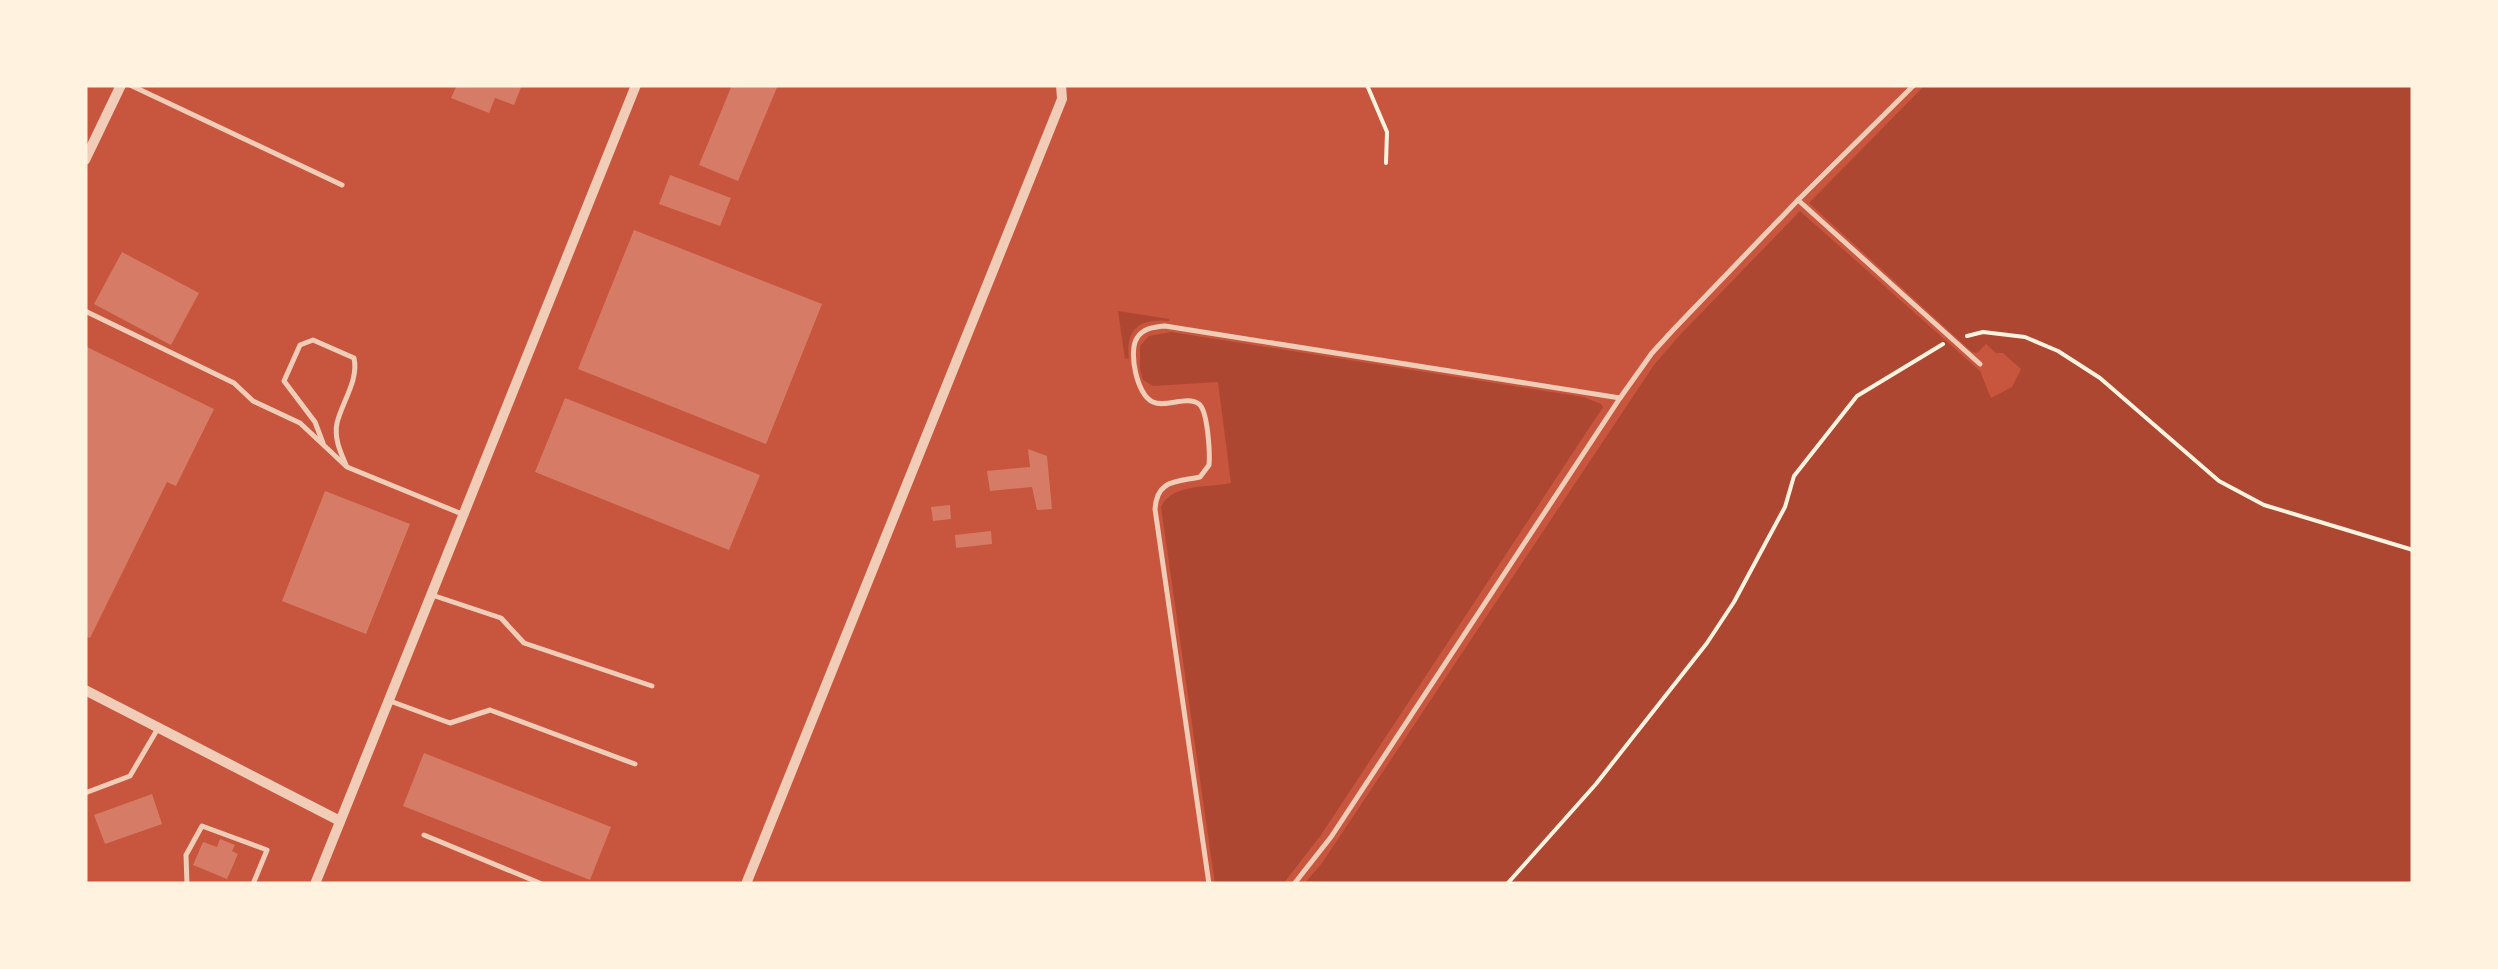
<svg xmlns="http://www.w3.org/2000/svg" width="2498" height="969" font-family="Ubuntu,sans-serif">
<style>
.green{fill:#ae4732}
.building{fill:#d67c66}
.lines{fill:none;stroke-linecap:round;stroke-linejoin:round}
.path{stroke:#fff3e0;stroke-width:4}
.service{stroke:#f1ccb7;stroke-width:5}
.minor{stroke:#f1ccb7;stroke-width:10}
</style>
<rect width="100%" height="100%" fill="#c8553d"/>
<g class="green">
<polygon points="1925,85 2413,85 2413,884 1304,884 1322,863 1654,365 1678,337 1800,211 1980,371 1991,398 2012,387 2021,369 2003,353 1996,353 1986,344 1977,353 1972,352 1809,203"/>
<path d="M 1118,311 L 1169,319 L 1169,321 C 1141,318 1125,328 1129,358 L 1125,359 Z"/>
<path d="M 1171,332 L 1583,397 L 1601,404 L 1603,407 L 1321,835 L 1283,884 L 1215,884 L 1161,507 C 1172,483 1208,488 1231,483 L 1218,382 L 1153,386 L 1143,380 L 1140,369 L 1140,346 L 1149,336 Z"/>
</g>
<g class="building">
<polygon points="457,85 522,85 514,105 495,98 489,113 451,98"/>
<polygon points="732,85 778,85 738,181 699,165"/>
<polygon points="670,175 731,198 720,226 659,204"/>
<polygon points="634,230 822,304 766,444 578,369"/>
<polygon points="122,252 199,293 171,345 94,304"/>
<polygon points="85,346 214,409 176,486 167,482 90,638 85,636"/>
<polygon points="565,398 760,475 729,550 535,472"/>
<polygon points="1028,449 1047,456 1052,509 1037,510 1032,487 990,491 987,471 1030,467"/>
<polygon points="325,491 410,524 366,634 282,601"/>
<polygon points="950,505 951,519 933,521 931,507"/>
<polygon points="991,531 992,544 956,548 955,535"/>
<polygon points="424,753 611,827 590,880 403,806"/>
<polygon points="152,794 162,824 105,844 94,815"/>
<polygon points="220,839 235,845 232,851 238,854 227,879 193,865 203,842 217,847"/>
</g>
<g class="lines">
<g class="path">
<polyline points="1367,85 1387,132 1386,163"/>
<polyline points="1967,336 1983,332 2025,337 2058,351 2100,378 2219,481 2264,505 2413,550"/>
<polyline points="1507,884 1596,784 1707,643 1734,602 1764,546 1785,507 1794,476 1857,396 1943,344"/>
</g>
<g class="service">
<polyline points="130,85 342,185"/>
<polyline points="1914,85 1798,200 1980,364"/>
<polyline points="85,311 234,383 253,401 300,423 347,467 462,514"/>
<path d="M 323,443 L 315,422 L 284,381 L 300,345 L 313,340 L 354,358 C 359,380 342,402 337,423 C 334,438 340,451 346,465"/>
<polyline points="432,595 501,618 524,643 652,686"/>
<polyline points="390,701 450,723 490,710 635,764"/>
<polyline points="85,793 130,776 157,730"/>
<polyline points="424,835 542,884"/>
<polyline points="187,884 186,855 202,826 267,850 253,884"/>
<path d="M 1209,884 L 1155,509 C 1157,479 1177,482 1200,477 L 1209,465 C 1210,454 1208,411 1199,404 C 1187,395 1166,408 1153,402 C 1137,396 1128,351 1137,338 C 1143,328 1155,327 1165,326 L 1620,398"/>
<polyline points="1294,884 1331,837 1620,398 1652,353 1673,330 1798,200"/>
</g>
<g class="minor">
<polyline points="85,160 121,85"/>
<polyline points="85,690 340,821"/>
<polyline points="315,884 636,85"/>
<polyline points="746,884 1062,99 1061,85"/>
</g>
</g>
<rect width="2498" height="969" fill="none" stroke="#fff3e0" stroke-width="175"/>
</svg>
